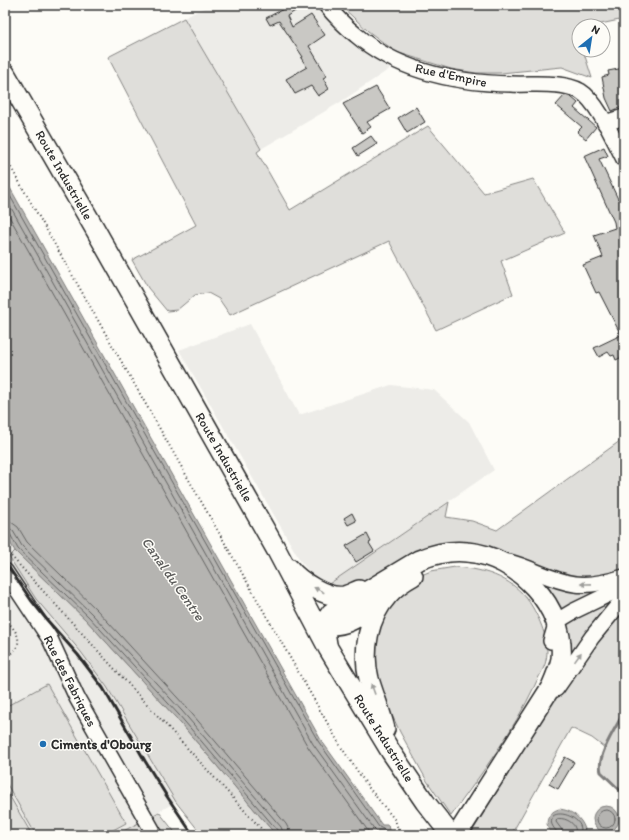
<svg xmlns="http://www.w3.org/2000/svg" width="629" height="840" font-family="Itim,sans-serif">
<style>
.built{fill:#edece8}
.green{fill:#dfdeda;stroke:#858482}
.water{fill:#b5b4b1;stroke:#7e7d7b}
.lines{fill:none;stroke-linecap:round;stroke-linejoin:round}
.shore{stroke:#626261;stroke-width:1}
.stream{stroke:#7e7d7b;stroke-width:3}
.building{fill:#c9c8c4;stroke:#2b2b2b}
.minor-casing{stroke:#2b2b2b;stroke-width:18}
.major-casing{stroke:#2b2b2b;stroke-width:22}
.path{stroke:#2b2b2b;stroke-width:2;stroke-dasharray:1 3;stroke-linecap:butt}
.minor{stroke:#fdfcf7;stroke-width:15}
.major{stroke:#fdfcf7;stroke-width:19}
.rail{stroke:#2b2b2b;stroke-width:3}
.oneway{fill:#9e9e9b}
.poi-dot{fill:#1f6fb2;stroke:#fdfcf7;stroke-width:1.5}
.labels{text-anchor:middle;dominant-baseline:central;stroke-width:3;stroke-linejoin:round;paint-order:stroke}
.street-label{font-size:13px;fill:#2b2b2b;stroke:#fdfcf7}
.poi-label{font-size:13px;font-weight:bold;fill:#2b2b2b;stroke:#fdfcf7;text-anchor:start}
.water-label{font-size:14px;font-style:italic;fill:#5b5b5a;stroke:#fdfcf7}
</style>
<rect width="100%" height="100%" fill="#fdfcf7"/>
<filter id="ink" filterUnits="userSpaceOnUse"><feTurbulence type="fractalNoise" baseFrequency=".025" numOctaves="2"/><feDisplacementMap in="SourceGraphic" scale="8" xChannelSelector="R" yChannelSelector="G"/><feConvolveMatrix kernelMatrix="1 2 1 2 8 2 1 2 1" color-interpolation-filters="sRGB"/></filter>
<g filter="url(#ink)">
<g class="built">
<polygon points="209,5 320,5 394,66 339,103 261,149 184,18"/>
<polygon points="250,324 299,415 391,385 434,390 469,422 494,470 326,586 319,583 301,562 179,350"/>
<polygon points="5,534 15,551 227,777 176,802 116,835 32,835 5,788"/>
</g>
<g class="green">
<polygon points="340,5 624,5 624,19 591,26 579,26 579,29 576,29 579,38 579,50 583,50 592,78 562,67 501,73 476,73 451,69 396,52 368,31"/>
<polygon points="184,18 261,149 257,152 290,210 428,126 484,193 533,179 565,233 501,261 513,294 436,330 389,241 230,315 219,299 208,293 195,295 177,310 167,311 148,288 132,260 196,225 108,57"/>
<polygon points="624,438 624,572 572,579 481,548 352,589 326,586 449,502 446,517 472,521 497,530"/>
<polygon points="15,551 86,620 176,718 276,835 202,835 176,802 107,687 81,652 36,599 9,557"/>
<path d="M 455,567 C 486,569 517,579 533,608 C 541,622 550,643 546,660 C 545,668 538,677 535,685 C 513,732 481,774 451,816 L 427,781 L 400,732 L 371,671 L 380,615 L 419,576 L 431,571 Z"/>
<polygon points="531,574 614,584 558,614"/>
<polygon points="620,592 569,664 564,625"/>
<path d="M 624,604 L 624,794 L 601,772 C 598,764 602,755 605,748 L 592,738 L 571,728 L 511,835 L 470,835 L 584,653 Z"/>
<polygon points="47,684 126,823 104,835 36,835 5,781 5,707"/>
<polygon points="5,788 32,835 5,835"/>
<polygon points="159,812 177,835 116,835"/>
</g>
<g class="water">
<polygon points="5,179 321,740 382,825 388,825 390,835 276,835 176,718 86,620 15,551 5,534"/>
<circle cx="606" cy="819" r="13"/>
<path d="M 559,809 C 571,810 581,817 585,829 L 582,835 C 575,835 565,837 557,835 C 543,832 544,813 559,809 Z"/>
</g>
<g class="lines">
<g class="shore">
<polyline points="5,187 318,741 379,827 385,830 386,835"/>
<polyline points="5,197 313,744 375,830 381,835"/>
<polyline points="5,209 308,747 371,835"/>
<polyline points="5,522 11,522 18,527 27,542 97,610 187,708 286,824 289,830 290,835"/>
<polyline points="5,528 9,528 13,531 22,546 92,614 182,711 281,827 284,835"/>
<polyline points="5,533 10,534 18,549 89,617 179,715 278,831 279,835"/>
<circle cx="606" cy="819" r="9"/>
<path d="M 558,835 L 557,832 C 553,827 549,823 553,816 C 561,810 580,818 581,829 C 581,831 580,833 580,835"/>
<path d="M 563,835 L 562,830 L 556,822 L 557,819 C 562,817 573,821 575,828 C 576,830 575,833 574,835"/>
</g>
<path class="stream" d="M 624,712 C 617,726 596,756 601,772 L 624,794"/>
</g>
<g class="building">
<polygon points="291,5 294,5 297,10 287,16 292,27 311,15 325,35 309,46 327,76 323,78 329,89 318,96 311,86 295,94 286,79 307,67 301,58 303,57 279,21 270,25 266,18"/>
<polygon points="624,68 624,106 612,111 606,98 602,77 609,75 608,71"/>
<polygon points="376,87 390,109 367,122 371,127 362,133 343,104"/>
<polygon points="565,95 571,97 578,103 574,108 596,127 586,139 577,132 582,127 556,105"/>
<polygon points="416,107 425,122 407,133 398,118"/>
<polygon points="371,136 377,144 358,156 353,148"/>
<polygon points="604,147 608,156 599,159 618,199 624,197 624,356 616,360 614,355 611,356 608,352 599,357 594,348 621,335 599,292 596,293 583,265 603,257 594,235 615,228 614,222 584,156"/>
<polygon points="352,513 356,521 348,525 344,518"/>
<polygon points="367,534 371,542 369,543 374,551 356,562 346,546"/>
<polygon points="565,757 574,762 558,789 549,784"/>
</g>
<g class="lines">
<defs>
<g id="minor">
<path d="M 326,5 C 335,16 345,26 356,35 C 398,71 457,83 511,84 C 532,85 562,81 580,91 C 598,102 614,140 624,159"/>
<polyline points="605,123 624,117"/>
<path d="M 509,562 C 532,568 552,581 575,584 C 591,586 608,582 624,577"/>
<polyline points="5,571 50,639 77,698 155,835"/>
<polyline points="551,641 556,624 559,620 574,611 609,594 624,585"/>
<polyline points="556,689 592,637 624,598"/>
</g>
<g id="major">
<polyline points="5,73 95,229 277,551 328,648 391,752 425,802 451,835"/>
<path d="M 289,568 C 299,581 327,599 344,596 C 349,595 354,592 359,590"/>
<path d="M 316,620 C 340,634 362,615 381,600"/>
<path d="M 327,644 C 325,632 323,623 331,613 L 419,560 C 434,554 450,550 467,552 C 517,556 566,607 561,659 C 559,669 555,678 551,687 L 457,835"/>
<path d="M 385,729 C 381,712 374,696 369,679 C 362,651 368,617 388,595 C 395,587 404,581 413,576"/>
</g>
</defs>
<use href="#minor" class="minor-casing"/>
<use href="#major" class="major-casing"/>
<g class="path">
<polyline points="5,157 341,747 369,788 395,820 400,835"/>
<polyline points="5,546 11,556 267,835"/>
<path d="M 5,619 C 11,626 22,635 17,647 C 15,651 8,655 5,658"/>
</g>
<use href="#minor" class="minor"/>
<use href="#major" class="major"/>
<polyline class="rail" points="5,562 31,600 47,620 78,655 103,688 145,761 166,795 193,835"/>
</g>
<defs><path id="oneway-solid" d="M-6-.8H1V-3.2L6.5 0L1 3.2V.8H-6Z"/></defs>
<g class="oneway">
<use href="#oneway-solid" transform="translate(586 584) rotate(179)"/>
<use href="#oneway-solid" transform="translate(319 590) rotate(-153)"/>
<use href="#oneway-solid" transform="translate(578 657) rotate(-55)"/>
<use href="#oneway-solid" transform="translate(373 689) rotate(-110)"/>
</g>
</g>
<circle class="poi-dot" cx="43" cy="744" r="4"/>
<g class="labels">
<g class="street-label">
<text transform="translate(451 75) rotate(12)">Rue d'Empire</text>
<text transform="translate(64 175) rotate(60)">Route Industrielle</text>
<text transform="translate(224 457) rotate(60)">Route Industrielle</text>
<text transform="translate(70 681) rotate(63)">Rue des Fabriques</text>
<text transform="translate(384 738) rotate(58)">Route Industrielle</text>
</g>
<g class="poi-label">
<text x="51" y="744">Ciments d'Obourg</text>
</g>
<g class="water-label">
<text transform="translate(173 579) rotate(55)">Canal du Centre</text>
</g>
</g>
<rect width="629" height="840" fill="none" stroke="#fdfcf7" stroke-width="20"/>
<rect x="10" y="10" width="609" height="820" fill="none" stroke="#2b2b2b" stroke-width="1.5" filter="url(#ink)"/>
<g transform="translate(591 38) rotate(30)"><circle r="19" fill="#fdfcf7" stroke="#a9a8a5"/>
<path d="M0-3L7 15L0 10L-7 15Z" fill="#1f6fb2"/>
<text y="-6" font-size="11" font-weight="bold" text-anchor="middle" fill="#2b2b2b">N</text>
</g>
</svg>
